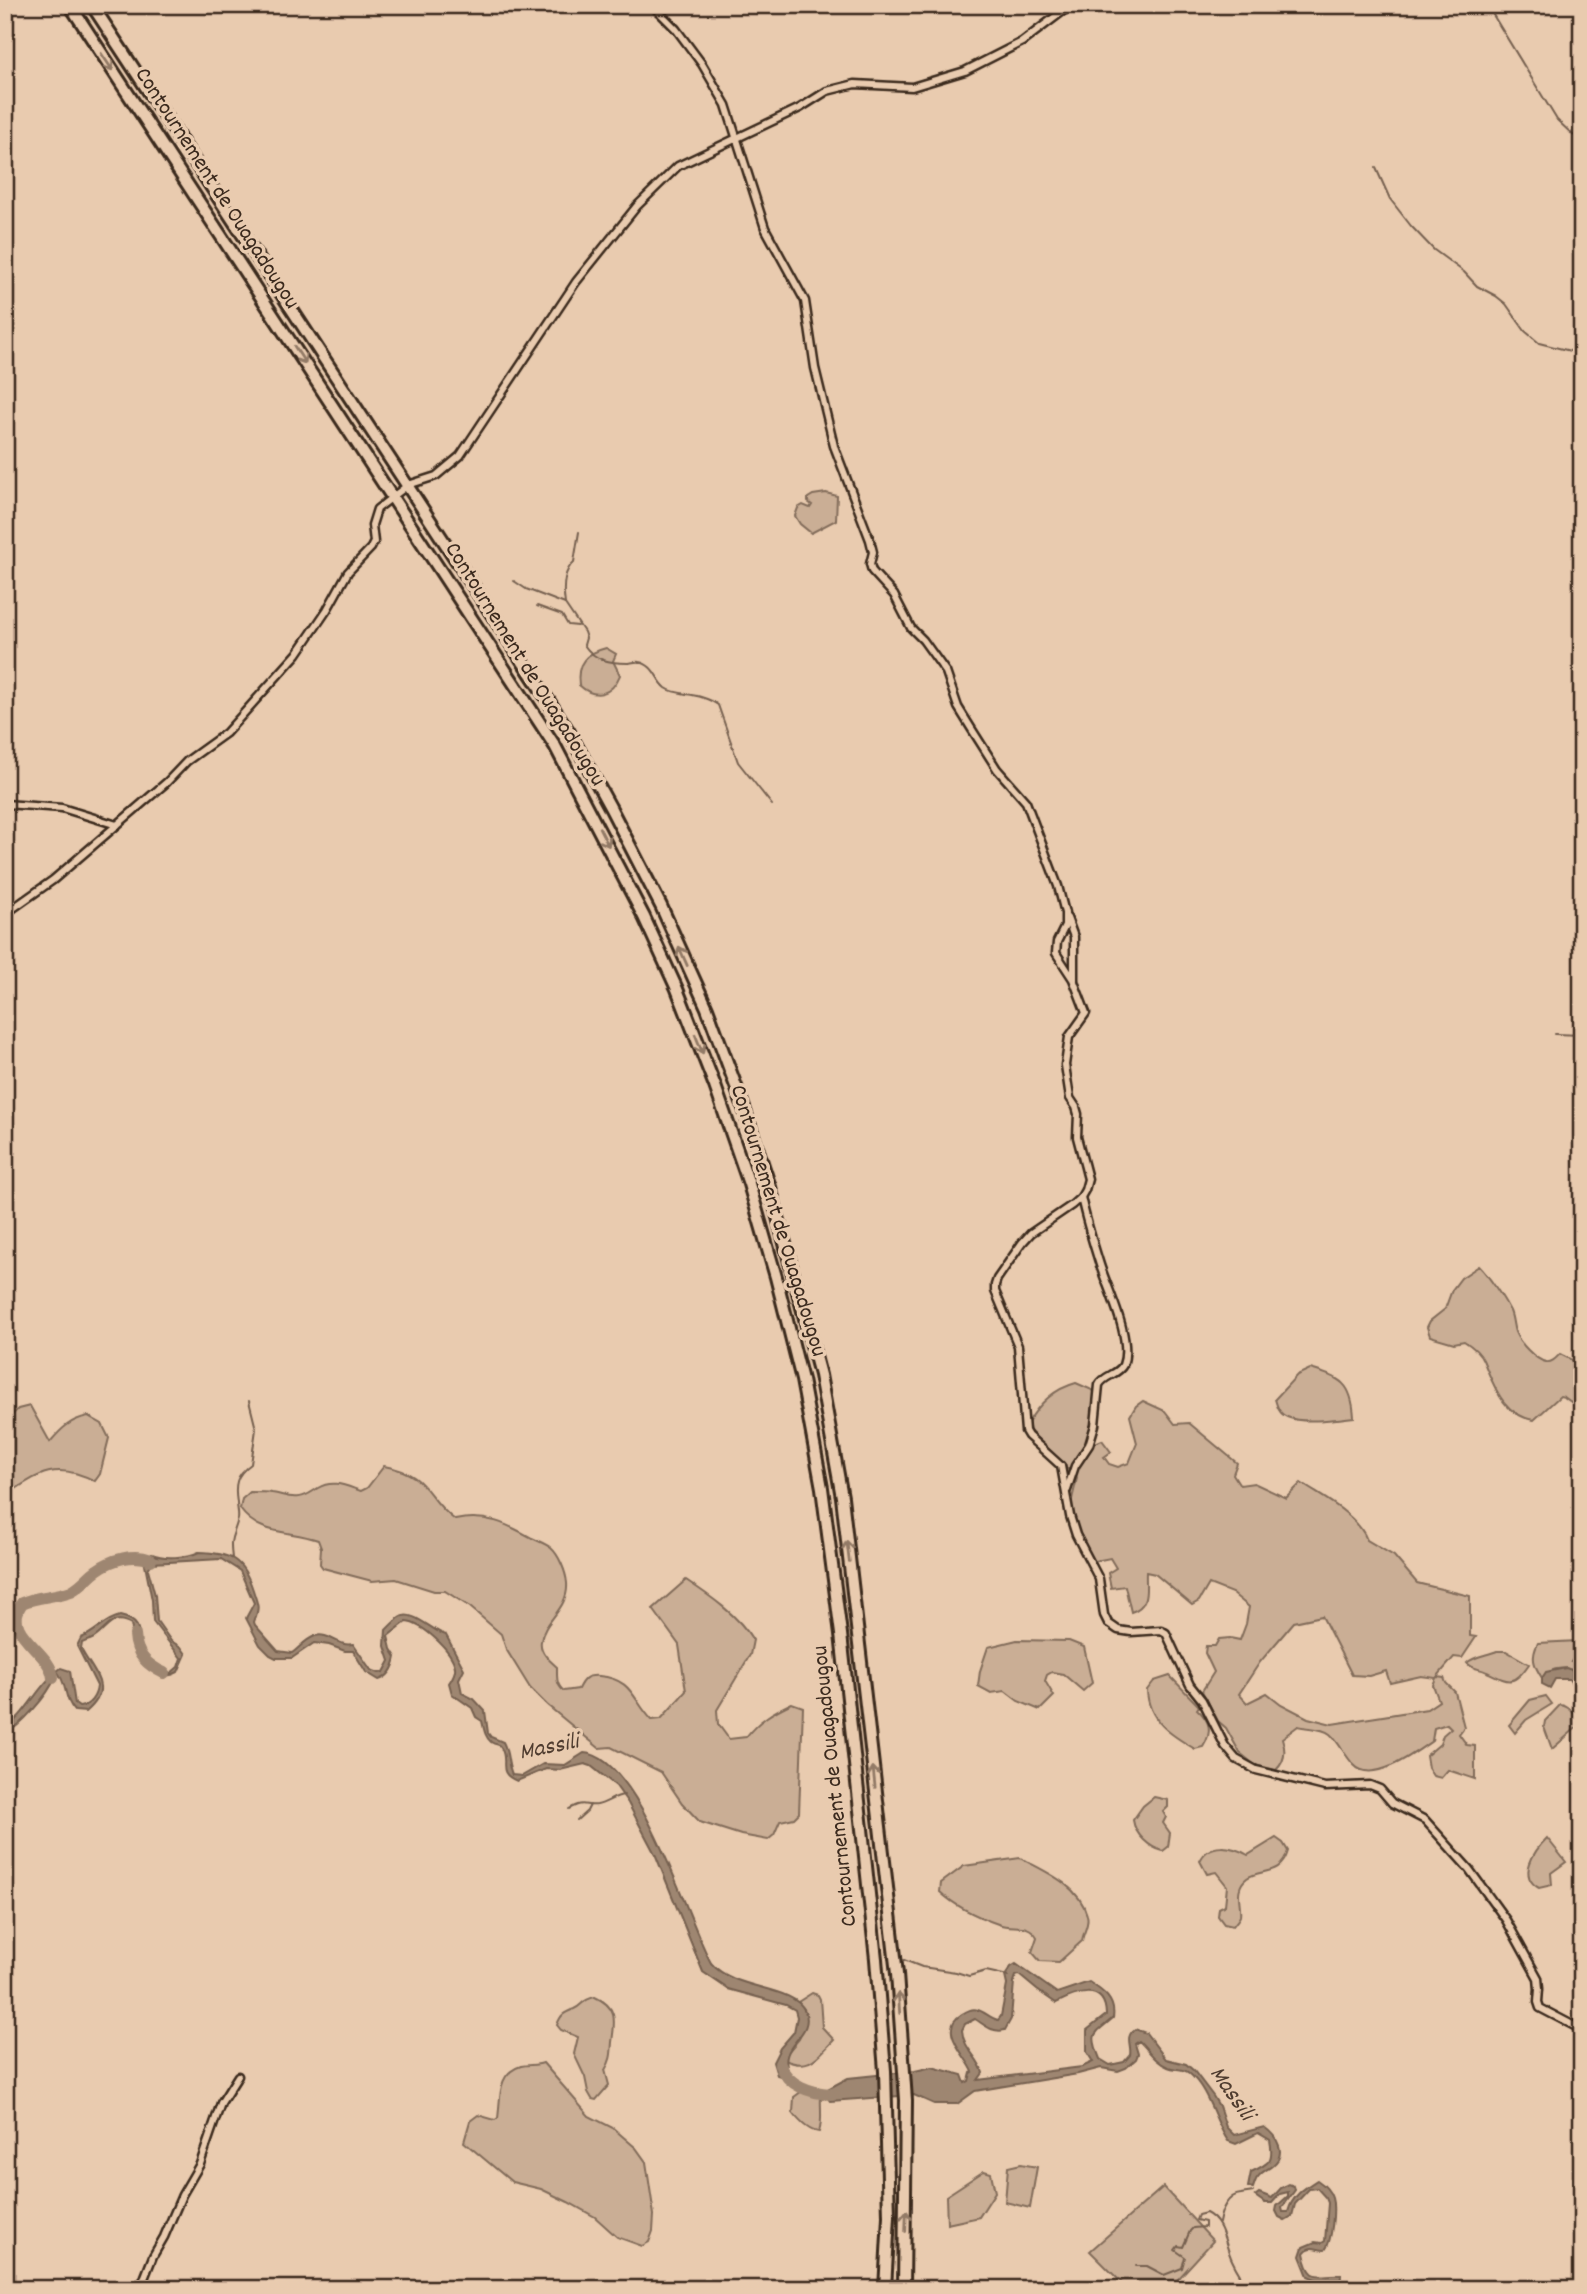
<svg xmlns="http://www.w3.org/2000/svg" width="1587" height="2294" font-family="Dekko,sans-serif">
<style>
.green{fill:#caae95;stroke:#826c5a;stroke-width:2;fill-rule:evenodd}
.water{fill:#9e8671;stroke:#766150;stroke-width:2;fill-rule:evenodd}
.lines{fill:none;stroke-linecap:round;stroke-linejoin:round}
.stream{stroke:#766150;stroke-width:2}
.river{stroke:#9e8671;stroke-width:12}
.minor-casing{stroke:#3b2a1e;stroke-width:11}
.trunk-casing{stroke:#3b2a1e;stroke-width:16}
.minor{stroke:#e9cbaf;stroke-width:6}
.trunk{stroke:#e9cbaf;stroke-width:10}
.oneway{stroke:#927a66}
.labels{text-anchor:middle;dominant-baseline:central;stroke-width:7;stroke-linejoin:round;paint-order:stroke}
.street-label{font-size:23px;fill:#3b2a1e;stroke:#e9cbaf}
.water-label{font-size:24px;font-style:italic;fill:#4f3c2f;stroke:#e9cbaf}
</style>
<rect width="100%" height="100%" fill="#e9cbaf"/>
<filter id="ink" filterUnits="userSpaceOnUse"><feTurbulence type="fractalNoise" baseFrequency=".0143" numOctaves="2"/><feDisplacementMap in="SourceGraphic" scale="14" xChannelSelector="R" yChannelSelector="G"/><feConvolveMatrix kernelMatrix="1 2 1 2 8 2 1 2 1" color-interpolation-filters="sRGB"/></filter>
<g filter="url(#ink)">
<g class="green">
<polygon points="826,493 837,496 836,520 811,533 800,524 795,516 798,508 803,505 810,508 812,505 808,502 808,498 813,495"/>
<path d="M 606,648 L 616,654 L 613,661 L 620,675 C 612,695 595,700 579,685 C 576,663 586,653 606,648 Z"/>
<path d="M 1479,1266 C 1489,1276 1504,1299 1510,1311 C 1513,1318 1513,1326 1515,1332 C 1519,1342 1535,1360 1546,1362 C 1552,1363 1556,1358 1560,1354 L 1582,1365 L 1582,1410 L 1564,1397 L 1560,1396 L 1534,1420 C 1502,1415 1494,1385 1483,1360 C 1479,1351 1472,1346 1464,1341 L 1454,1343 L 1430,1336 L 1427,1327 L 1430,1321 L 1445,1309 L 1452,1290 L 1461,1278 Z"/>
<path d="M 1310,1369 C 1341,1378 1352,1383 1354,1417 C 1337,1419 1302,1424 1287,1417 C 1279,1414 1277,1406 1275,1399 L 1297,1375 Z"/>
<path d="M 1076,1383 L 1099,1393 L 1090,1445 L 1102,1440 L 1111,1452 L 1104,1457 L 1109,1464 L 1118,1467 L 1129,1463 L 1137,1443 L 1130,1416 L 1136,1406 L 1143,1401 L 1165,1411 L 1175,1424 L 1189,1423 L 1237,1463 L 1233,1474 L 1240,1485 L 1254,1483 L 1286,1498 L 1301,1483 C 1323,1498 1357,1514 1367,1540 L 1394,1556 L 1417,1583 L 1470,1596 L 1470,1636 L 1476,1637 L 1462,1658 L 1454,1657 L 1437,1677 L 1444,1678 L 1446,1683 L 1455,1692 L 1464,1727 L 1459,1734 L 1467,1745 L 1475,1746 L 1475,1779 L 1448,1770 L 1441,1778 L 1433,1776 L 1428,1768 L 1426,1756 L 1440,1744 L 1443,1735 L 1451,1728 L 1447,1724 L 1434,1728 L 1432,1741 C 1415,1753 1372,1785 1354,1765 C 1345,1756 1339,1742 1330,1734 C 1321,1727 1308,1729 1298,1726 L 1282,1738 C 1286,1750 1286,1761 1276,1770 L 1255,1765 L 1240,1753 L 1226,1728 L 1218,1721 L 1202,1691 L 1214,1672 L 1205,1653 L 1206,1646 L 1215,1646 L 1219,1639 L 1230,1638 L 1240,1640 L 1246,1624 L 1249,1607 L 1232,1593 L 1209,1584 L 1199,1601 L 1192,1605 L 1155,1574 L 1146,1572 C 1145,1588 1151,1606 1131,1612 L 1125,1586 L 1111,1588 L 1108,1573 L 1116,1568 L 1110,1558 L 1090,1562 L 1069,1512 L 1077,1478 L 1030,1431 L 1028,1423 C 1039,1403 1054,1389 1076,1383 ZM 1322,1616 L 1352,1675 L 1369,1676 L 1386,1671 L 1390,1683 L 1421,1676 L 1436,1678 L 1433,1685 L 1439,1701 L 1427,1709 L 1332,1724 L 1308,1718 L 1281,1704 L 1267,1693 L 1247,1703 L 1239,1694 L 1260,1662 L 1294,1622 Z"/>
<path d="M 30,1406 L 50,1442 C 62,1428 70,1420 88,1416 L 102,1424 L 109,1438 L 100,1474 L 95,1481 C 56,1461 39,1473 5,1496 L 5,1422 L 18,1409 Z"/>
<path d="M 384,1466 C 429,1474 424,1496 455,1520 C 485,1513 507,1524 532,1538 C 538,1541 546,1544 551,1548 C 559,1555 566,1572 567,1583 C 569,1609 544,1620 541,1641 C 539,1652 550,1661 557,1667 C 557,1677 556,1685 564,1691 L 578,1689 C 583,1679 586,1675 599,1676 C 633,1679 632,1699 652,1720 L 661,1719 L 686,1691 L 679,1645 L 653,1609 L 686,1580 C 710,1596 738,1615 753,1640 L 750,1655 L 717,1710 L 718,1724 L 729,1739 L 746,1737 C 759,1720 773,1712 792,1703 L 803,1707 L 799,1813 L 794,1818 L 780,1821 L 774,1835 L 768,1840 L 741,1835 L 700,1822 L 682,1803 L 661,1772 L 611,1747 L 599,1748 L 547,1705 L 530,1688 L 506,1649 L 501,1634 L 470,1607 L 445,1591 L 434,1591 L 396,1579 L 372,1581 L 323,1568 L 320,1564 L 321,1548 L 318,1540 C 290,1530 259,1536 240,1509 L 242,1499 L 250,1492 C 257,1492 265,1492 272,1493 C 282,1494 289,1499 299,1497 C 308,1496 311,1492 318,1488 C 333,1479 346,1486 361,1491 L 367,1488 Z"/>
<path d="M 1582,1637 L 1582,1656 L 1575,1656 L 1571,1662 L 1582,1663 L 1582,1674 C 1569,1667 1552,1665 1542,1678 C 1533,1664 1531,1657 1538,1643 L 1578,1641 Z"/>
<polygon points="1017,1640 1069,1641 1084,1647 1092,1683 1083,1691 1063,1674 1052,1672 1047,1675 1045,1681 1054,1696 1040,1710 1018,1701 1005,1691 991,1693 978,1686 980,1671 988,1647"/>
<path d="M 1497,1651 L 1506,1651 L 1529,1664 C 1514,1686 1510,1683 1487,1672 C 1480,1668 1473,1670 1467,1663 C 1474,1656 1488,1655 1497,1651 Z"/>
<path d="M 1170,1676 L 1199,1706 L 1197,1709 C 1210,1721 1213,1731 1203,1747 L 1195,1749 C 1171,1735 1148,1721 1147,1690 L 1154,1681 Z"/>
<polygon points="1546,1696 1552,1704 1526,1720 1515,1733 1509,1725 1530,1700"/>
<path d="M 1560,1705 C 1570,1706 1576,1716 1582,1723 L 1552,1749 L 1544,1727 L 1545,1721 Z"/>
<path d="M 1154,1797 L 1168,1800 L 1168,1807 L 1163,1812 L 1166,1817 L 1163,1823 L 1170,1833 L 1168,1847 L 1163,1851 C 1150,1848 1135,1835 1133,1820 L 1143,1806 Z"/>
<path d="M 1276,1838 L 1283,1843 L 1288,1851 C 1281,1877 1261,1868 1247,1878 C 1233,1889 1242,1904 1240,1916 C 1239,1919 1235,1923 1233,1926 L 1224,1924 L 1218,1916 L 1219,1908 L 1225,1905 L 1227,1886 L 1216,1872 L 1207,1874 L 1200,1861 C 1209,1841 1232,1846 1248,1855 Z"/>
<path d="M 1547,1838 L 1566,1862 L 1551,1873 L 1552,1885 L 1539,1888 C 1517,1876 1534,1851 1547,1838 Z"/>
<path d="M 1020,1858 C 1045,1871 1079,1885 1087,1915 C 1090,1924 1083,1932 1082,1941 L 1059,1962 L 1040,1961 L 1032,1952 L 1037,1937 C 1028,1921 1013,1930 998,1924 C 978,1917 955,1906 940,1892 L 941,1883 L 964,1866 Z"/>
<path d="M 812,1993 L 818,1995 L 820,1999 L 822,2027 L 834,2040 C 817,2057 810,2071 785,2060 L 786,2054 L 799,2039 L 804,2009 L 798,2002 Z"/>
<path d="M 595,1997 C 618,2007 615,2021 612,2042 C 611,2053 612,2059 605,2070 L 609,2085 L 596,2100 L 592,2099 L 588,2092 L 585,2077 L 574,2054 L 578,2037 L 561,2030 L 557,2025 C 561,2014 564,2013 574,2009 C 583,2005 581,2000 595,1997 Z"/>
<path d="M 543,2063 L 589,2116 L 613,2128 L 636,2148 L 646,2162 L 654,2215 L 653,2231 L 649,2242 L 642,2246 L 617,2237 L 595,2217 L 568,2202 L 541,2189 L 512,2182 L 464,2142 L 470,2121 L 478,2115 L 495,2120 L 498,2118 C 501,2097 497,2073 521,2066 C 529,2064 535,2066 543,2063 Z"/>
<path d="M 805,2089 L 821,2096 C 820,2107 823,2122 819,2132 C 809,2131 799,2121 793,2113 L 794,2097 Z"/>
<polygon points="1021,2164 1037,2167 1030,2208 1005,2202 1008,2167"/>
<polygon points="984,2171 991,2173 995,2192 979,2217 947,2224 946,2196"/>
<polygon points="1163,2187 1213,2241 1169,2289 1128,2289 1090,2251"/>
</g>
<g class="water">
<path d="M 199,1552 C 231,1553 243,1559 253,1590 C 258,1606 260,1606 254,1622 L 255,1625 L 278,1651 L 292,1653 C 299,1648 306,1639 315,1636 C 330,1632 337,1647 353,1644 L 371,1670 L 379,1673 L 384,1672 L 390,1661 L 385,1646 L 386,1630 C 390,1626 394,1621 399,1618 C 412,1608 433,1632 446,1635 L 464,1669 L 459,1679 L 462,1693 L 474,1699 L 485,1711 L 488,1733 L 491,1737 L 503,1742 C 509,1753 507,1764 512,1775 L 522,1776 L 543,1764 L 565,1765 L 584,1753 C 639,1756 687,1919 711,1963 C 734,1991 793,1985 805,2011 C 816,2037 774,2045 790,2074 L 787,2078 L 777,2075 L 773,2062 L 780,2048 L 794,2032 L 797,2017 L 795,2010 L 786,2005 L 728,1989 L 703,1972 L 656,1856 L 628,1803 L 616,1786 L 591,1766 L 585,1764 L 560,1770 L 546,1769 L 517,1781 C 495,1772 510,1762 501,1748 C 496,1741 498,1747 491,1742 C 485,1737 484,1729 482,1721 L 476,1717 L 472,1708 L 452,1694 L 449,1683 C 452,1678 456,1673 455,1667 C 452,1650 422,1623 406,1622 L 388,1636 L 391,1649 L 396,1657 C 394,1668 389,1677 379,1680 L 366,1672 L 353,1651 L 345,1651 L 329,1645 L 314,1643 L 292,1658 L 276,1658 L 270,1655 L 260,1645 L 246,1618 L 254,1603 L 240,1571 L 221,1559 L 152,1563 L 148,1569 L 155,1595 L 157,1621 L 171,1641 L 181,1647 L 186,1654 L 178,1672 C 167,1678 157,1676 152,1666 L 171,1673 L 178,1667 L 181,1658 L 153,1622 L 152,1600 L 144,1560 L 152,1554 C 163,1559 187,1558 199,1552 Z"/>
<path d="M 120,1616 C 142,1621 139,1631 139,1651 L 136,1650 L 131,1624 C 112,1613 108,1629 94,1638 C 93,1639 84,1642 82,1643 L 81,1649 C 94,1674 114,1688 86,1712 L 75,1711 C 63,1698 68,1685 57,1671 L 61,1668 L 70,1671 L 75,1704 L 79,1707 C 90,1706 96,1696 97,1686 L 77,1646 L 81,1638 C 95,1633 105,1619 120,1616 Z"/>
<polygon points="1566,1668 1582,1674 1582,1719 1577,1712 1579,1695 1569,1679 1555,1679 1550,1688 1542,1684 1542,1678 1546,1672"/>
<path d="M 52,1676 L 55,1678 C 48,1695 21,1726 5,1734 L 5,1728 C 24,1717 36,1690 52,1676 Z"/>
<path d="M 1016,1964 L 1057,1993 L 1089,1982 C 1103,1991 1116,2000 1113,2018 C 1094,2035 1089,2032 1100,2059 L 1110,2065 L 1124,2062 L 1130,2055 C 1132,2045 1124,2037 1135,2029 L 1146,2033 L 1166,2059 L 1186,2064 L 1194,2071 L 1213,2096 L 1219,2106 L 1226,2127 L 1234,2135 L 1264,2127 C 1277,2136 1288,2154 1272,2166 C 1267,2170 1261,2172 1258,2177 C 1256,2178 1254,2185 1253,2188 L 1248,2187 L 1251,2172 C 1270,2163 1274,2161 1270,2140 L 1258,2133 L 1236,2144 L 1228,2141 C 1214,2120 1209,2090 1189,2073 C 1183,2068 1175,2070 1168,2067 C 1155,2062 1148,2049 1139,2041 L 1135,2044 L 1138,2054 L 1136,2059 L 1126,2068 L 1118,2071 L 1101,2068 L 1078,2074 L 975,2091 L 957,2104 L 934,2104 L 914,2095 L 830,2101 L 827,2097 L 815,2093 L 816,2090 L 824,2091 L 848,2078 L 915,2071 L 932,2067 L 962,2075 L 965,2083 L 969,2081 L 971,2073 L 973,2072 C 967,2056 936,2030 962,2014 C 967,2011 972,2008 978,2010 C 985,2012 990,2018 998,2020 L 1001,2016 L 1007,1985 L 1005,1976 L 1011,1967 ZM 1019,1975 L 1037,1990 L 1056,2003 C 1074,1994 1105,1981 1106,2015 L 1087,2030 L 1087,2052 L 1093,2062 L 1082,2067 L 978,2080 L 983,2073 C 979,2057 963,2049 962,2030 L 965,2024 L 975,2019 C 985,2025 992,2033 1005,2030 L 1011,2019 L 1014,1982 L 1016,1976 Z"/>
<path d="M 1317,2180 C 1323,2184 1330,2191 1332,2198 C 1335,2208 1332,2242 1325,2250 C 1317,2250 1310,2244 1304,2253 C 1310,2285 1320,2273 1341,2275 L 1340,2289 L 1335,2289 L 1335,2280 L 1322,2282 L 1308,2276 L 1300,2256 L 1303,2247 L 1315,2242 L 1322,2243 L 1325,2241 L 1328,2203 L 1326,2198 L 1317,2188 L 1309,2189 L 1295,2204 L 1292,2216 L 1285,2220 L 1279,2217 L 1276,2211 L 1277,2206 L 1288,2196 L 1288,2192 L 1280,2194 L 1272,2203 L 1265,2203 L 1255,2196 L 1259,2193 L 1272,2198 L 1281,2188 L 1289,2184 L 1294,2186 L 1295,2190 L 1282,2208 L 1283,2212 L 1288,2212 C 1292,2196 1303,2189 1317,2180 Z"/>
</g>
<g class="lines">
<g class="stream">
<polyline points="1487,5 1557,120 1573,135 1582,139"/>
<polyline points="1376,168 1390,199 1411,226 1434,250 1464,272 1477,286 1496,296 1506,304 1525,331 1539,343 1582,354"/>
<path d="M 514,581 L 526,589 L 565,604 L 584,632 L 586,638 L 584,645 C 595,661 610,663 628,663 C 630,663 637,661 639,662 C 655,665 656,680 666,688 C 677,696 701,692 718,705 L 738,762 L 772,805"/>
<path d="M 565,604 C 563,590 562,572 574,562 L 579,532"/>
<polyline points="537,606 562,615 568,625 578,626"/>
<polyline points="1555,1034 1582,1035"/>
<path d="M 232,1558 C 229,1536 233,1538 238,1519 C 239,1514 237,1508 237,1503 C 234,1484 236,1475 251,1464 L 256,1429 L 249,1401"/>
<path d="M 569,1809 C 585,1800 584,1807 597,1805 C 607,1803 614,1796 624,1795"/>
<polyline points="577,1820 587,1811 590,1805"/>
<polyline points="904,1960 922,1967 956,1972 969,1976 986,1971 1008,1976"/>
<path d="M 1219,2223 C 1221,2211 1227,2195 1241,2194 C 1245,2193 1249,2193 1253,2192"/>
<path d="M 1136,2266 L 1147,2266 L 1164,2275 L 1182,2268 L 1185,2257 L 1175,2250 L 1178,2246 L 1183,2247 L 1190,2231 L 1193,2228 L 1205,2227 L 1205,2222 L 1196,2220 L 1198,2215 L 1206,2213 C 1224,2222 1224,2243 1232,2260 C 1237,2271 1243,2280 1250,2289"/>
</g>
<g class="river">
<path d="M 135,1635 C 136,1655 147,1665 164,1673"/>
<path d="M 53,1678 C 51,1650 0,1634 22,1603 C 37,1596 55,1597 71,1591 C 82,1586 88,1576 97,1570 C 112,1559 134,1553 151,1560"/>
<path d="M 780,2065 C 788,2086 811,2093 831,2094"/>
</g>
<defs>
<g id="minor">
<polyline points="652,5 676,29 702,64 726,105 765,228 805,301 815,368 834,446 870,540 873,552 870,564 872,571 894,595 911,628 923,640 946,672 958,707 971,728 997,769 1026,802 1058,886 1065,913 1065,926 1057,942 1056,953 1073,979 1086,1013 1069,1037 1065,1065 1070,1098 1076,1107 1078,1114 1077,1137 1088,1179 1085,1190 1081,1197 1072,1205 1031,1233 1022,1243 997,1279 995,1285 995,1291 1018,1346 1025,1431 1028,1436 1061,1466 1070,1516 1076,1535 1099,1579 1104,1615 1108,1623 1118,1630 1131,1632 1161,1630 1166,1633 1190,1685 1202,1700 1225,1746 1236,1759 1256,1770 1325,1787 1370,1785 1380,1789 1392,1803 1425,1820 1469,1869 1506,1920 1538,1978 1539,1989 1538,2002 1540,2008 1582,2030"/>
<polyline points="5,804 62,808 117,825"/>
<polyline points="5,914 53,880 167,782 187,761 226,733 297,654 327,610 348,572 371,548 374,542 372,525 377,509 408,485 436,476 460,456 576,282 637,206 678,166 800,108 827,91 855,84 912,87 965,71 1022,42 1071,5"/>
<polyline points="1067,918 1074,937 1074,980"/>
<path d="M 1067,1490 L 1075,1466 L 1089,1445 L 1095,1425 L 1099,1385 C 1104,1375 1118,1375 1123,1365 C 1133,1339 1108,1290 1100,1265 C 1093,1243 1086,1220 1081,1197"/>
<polyline points="140,2289 153,2256 164,2237 182,2195 200,2164 221,2103 238,2076"/>
</g>
<g id="trunk">
<polyline points="70,5 555,746 644,917 677,989 715,1086 749,1184 776,1277 802,1380 822,1488 841,1634 876,1959 885,2071 889,2216 885,2289"/>
<polyline points="92,5 569,732 610,807 661,906 707,1008 744,1108 770,1187 820,1375 842,1497 897,1974 906,2100 904,2289"/>
</g>
</defs>
<use href="#minor" class="minor-casing"/>
<use href="#trunk" class="trunk-casing"/>
<use href="#minor" class="minor"/>
<use href="#trunk" class="trunk"/>
</g>
<defs><path id="oneway-shaft" d="M-6 0H5M1.5-3L5.5 0L1.5 3" fill="none" stroke-width="1.6" stroke-linecap="round" stroke-linejoin="round" transform="scale(1.75)"/></defs>
<g class="oneway">
<use href="#oneway-shaft" transform="translate(107 62) rotate(56)"/>
<use href="#oneway-shaft" transform="translate(300 355) rotate(57)"/>
<use href="#oneway-shaft" transform="translate(604 837) rotate(63)"/>
<use href="#oneway-shaft" transform="translate(683 956) rotate(-114)"/>
<use href="#oneway-shaft" transform="translate(699 1044) rotate(68)"/>
<use href="#oneway-shaft" transform="translate(848 1551) rotate(-97)"/>
<use href="#oneway-shaft" transform="translate(874 1777) rotate(-96)"/>
<use href="#oneway-shaft" transform="translate(899 2003) rotate(-94)"/>
<use href="#oneway-shaft" transform="translate(906 2221) rotate(-88)"/>
</g>
</g>
<g class="labels">
<g class="street-label">
<text transform="translate(216 189) rotate(57)">Contournement de Ouagadougou</text>
<text transform="translate(524 665) rotate(58)">Contournement de Ouagadougou</text>
<text transform="translate(777 1221) rotate(73)">Contournement de Ouagadougou</text>
<text transform="translate(836 1786) rotate(-96)">Contournement de Ouagadougou</text>
</g>
<g class="water-label">
<text transform="translate(549 1748) rotate(-11)">Massili</text>
<text transform="translate(1231 2094) rotate(55)">Massili</text>
</g>
</g>
<rect width="1587" height="2294" fill="none" stroke="#e9cbaf" stroke-width="28"/>
<rect x="14" y="14" width="1559" height="2266" fill="none" stroke="#3b2a1e" stroke-width="2.5" filter="url(#ink)"/>
</svg>
